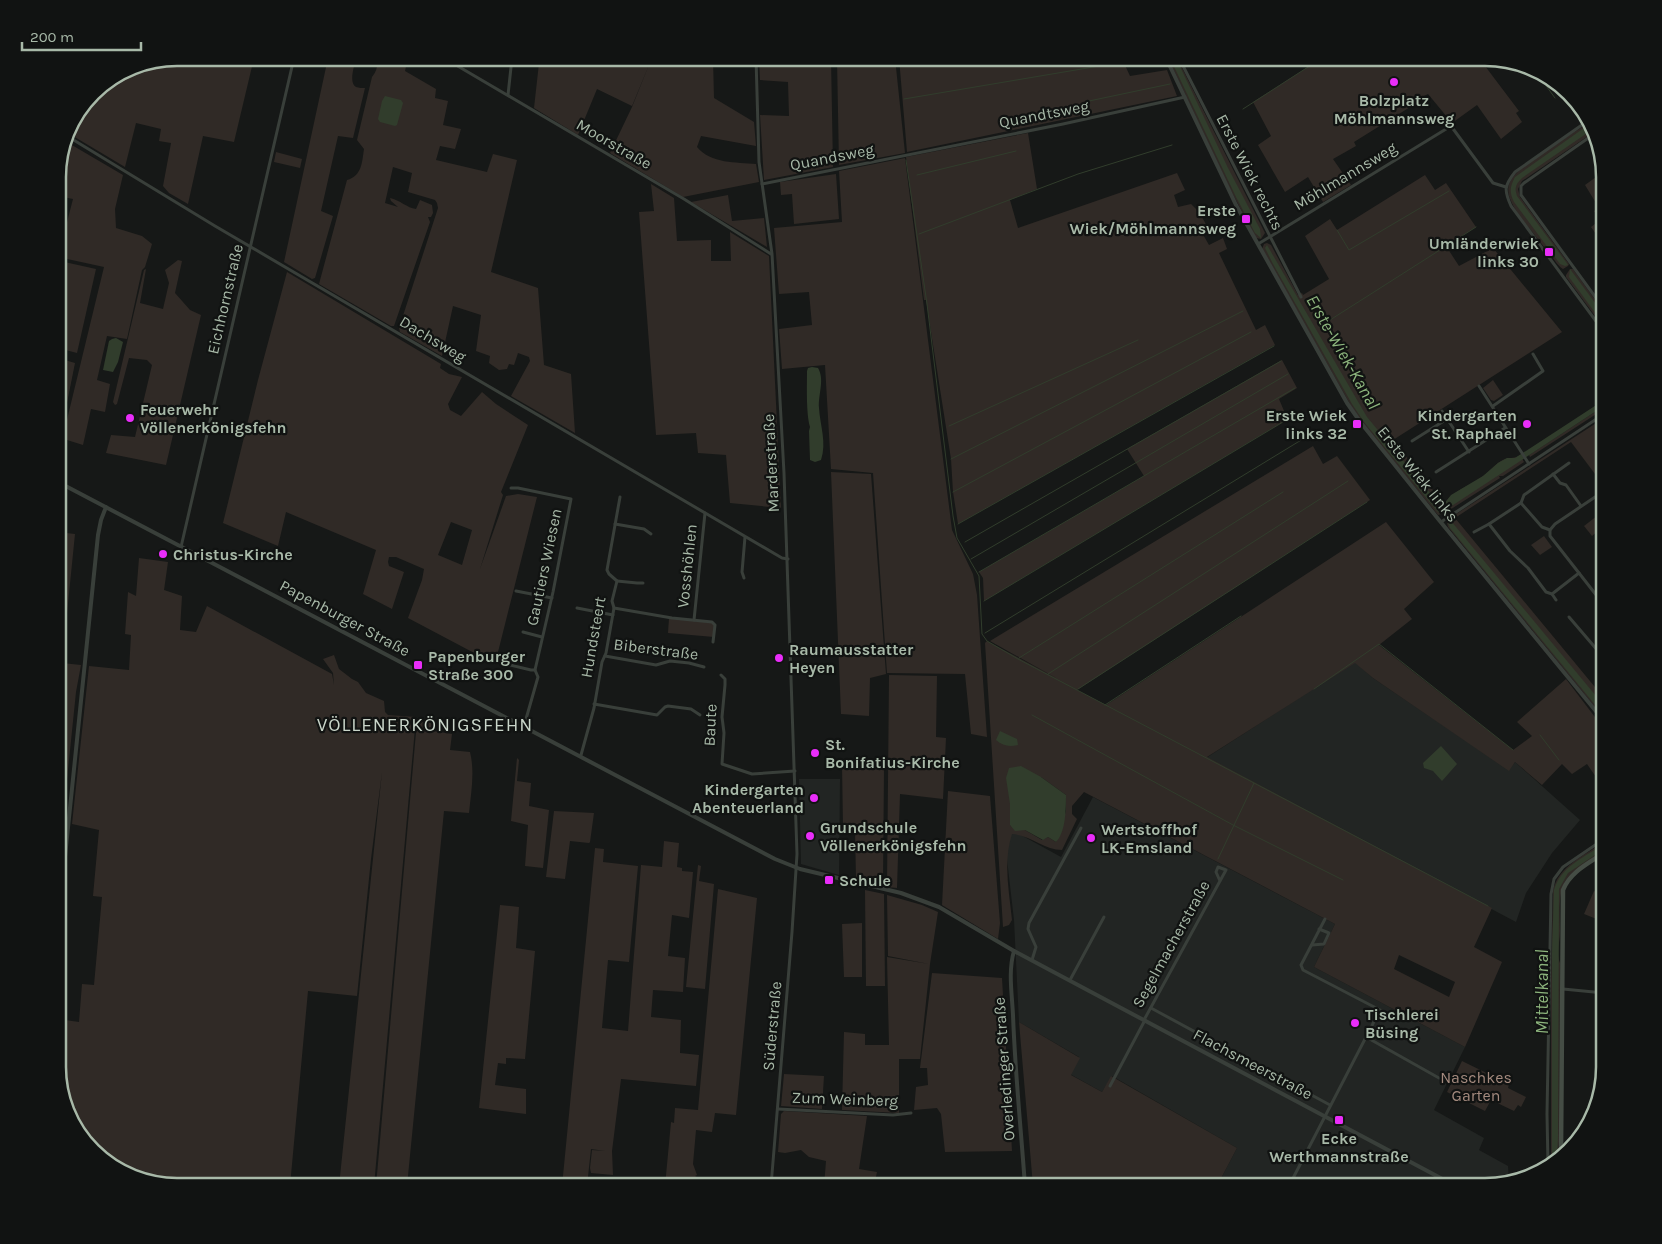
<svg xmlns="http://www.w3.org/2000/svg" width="1662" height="1244" font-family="Karla,sans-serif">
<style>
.built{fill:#222523}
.green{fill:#302a26;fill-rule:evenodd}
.water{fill:#313d2c}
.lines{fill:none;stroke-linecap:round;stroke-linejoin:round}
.stream{stroke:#313d2c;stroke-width:1}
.minor{stroke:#393f3a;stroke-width:3}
.tertiary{stroke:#393f3a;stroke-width:4}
.secondary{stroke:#454d45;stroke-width:4.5}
.poi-dot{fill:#e92df9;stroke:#111312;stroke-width:2}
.labels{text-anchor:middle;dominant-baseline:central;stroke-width:4.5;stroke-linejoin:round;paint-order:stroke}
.poi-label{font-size:16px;font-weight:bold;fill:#a8b9a8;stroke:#111312;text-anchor:start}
.street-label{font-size:16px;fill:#a8b9a8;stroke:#111312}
.park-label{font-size:16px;fill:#a48a7e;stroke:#111312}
.water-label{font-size:18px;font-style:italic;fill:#8db57d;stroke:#111312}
.quarter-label{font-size:19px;letter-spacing:1px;fill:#c9d5c9;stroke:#111312}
.rim{fill:none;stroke:#a8b9a8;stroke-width:2.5}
</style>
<rect width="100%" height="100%" fill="#161817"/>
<g class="built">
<polygon points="1355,662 1373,678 1509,770 1515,762 1580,820 1552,853 1526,893 1516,922 1206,758"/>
<polygon points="799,779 840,779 839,875 801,864"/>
<polygon points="1093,797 1335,924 1314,967 1465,1047 1434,1110 1484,1138 1479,1150 1508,1166 1509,1181 1485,1186 1217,1186 1237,1148 1112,1076 1102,1092 1070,1074 1079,1057 1019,1022 1014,920 1003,825 1061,857"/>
</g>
<g class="green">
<polygon points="177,58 254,58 234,142 203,136 188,204 169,193 163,186 171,143 159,141 161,129 136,123 125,167 68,133 70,124 98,87 132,67"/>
<path d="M 328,58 L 356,58 C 355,64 348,83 356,87 C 359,88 362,88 365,88 L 353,138 L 338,136 L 321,211 L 333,216 L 315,278 L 312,279 L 284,262 Z"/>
<path d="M 377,58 L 408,58 L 405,71 L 436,89 L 435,98 L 448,101 L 443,125 L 461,129 L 455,149 L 440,146 L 436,160 L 487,172 L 493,154 L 517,160 L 491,272 L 538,288 L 544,365 L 571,374 L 575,433 L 511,396 L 530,361 L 529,357 L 518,353 L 514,365 L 509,364 L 507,369 L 499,370 L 489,363 L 490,356 L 476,351 L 481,315 L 453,306 L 442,356 L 400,332 L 399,328 L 438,208 L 437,203 L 435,200 L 408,192 L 412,173 L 393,167 L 385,203 L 398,207 L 391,201 L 390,198 C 400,200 407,208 416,209 L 420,200 L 432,205 L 433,213 L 431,217 L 428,217 L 430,222 L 394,326 L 391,326 L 319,284 L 347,180 C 362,176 362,162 364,149 L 357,140 L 372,77 C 377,71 378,65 377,58 Z"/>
<path d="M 517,58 L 713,58 L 714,98 L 754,122 L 756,146 L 701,136 L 697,147 C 711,164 736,162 756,164 L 759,182 L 683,197 L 610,153 L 632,107 L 651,60 L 632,106 L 597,89 L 578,135 L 534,108 L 539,63 L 517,60 Z"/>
<polygon points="759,58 831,58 833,167 764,180 760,115 789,116 788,82 760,80"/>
<polygon points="837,58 895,58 905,153 839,165"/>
<polygon points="899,58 1111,58 1114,64 1123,61 1130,76 1167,70 1177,96 907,152"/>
<polygon points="1168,58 1177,58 1265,233 1261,239 1256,238 1230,189"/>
<polygon points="1322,58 1479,58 1519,111 1516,113 1522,122 1501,139 1477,105 1452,123 1428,94 1422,97 1423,99 1354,142 1356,146 1333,159 1351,185 1323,202 1308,177 1285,192 1258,145 1271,136 1253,102"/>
<path d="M 1590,122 L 1594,132 L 1522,181 L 1518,189 L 1520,197 L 1569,264 L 1568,266 L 1563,269 C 1555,264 1553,255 1547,251 C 1537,237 1517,216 1511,201 C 1508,195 1507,188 1510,182 C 1516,166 1574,133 1590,122 Z"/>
<polygon points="1028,133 1037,189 1010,200 1018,228 1177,173 1185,190 1174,195 1178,207 1191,204 1199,212 1207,226 1201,231 1209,245 1223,238 1227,249 1219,253 1256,330 1265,325 1275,345 958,524 953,492 951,459 926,300 924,300 906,157"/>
<polygon points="65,141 123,175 115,209 116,228 142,236 152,244 145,267 142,270 127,339 107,336 97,380 110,384 105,412 91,409 83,445 67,440 64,432 104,267 58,257 73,199 58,196 58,169"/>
<polygon points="276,152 302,159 300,168 274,162"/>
<polygon points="905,158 952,530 973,574 977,595 987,737 971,734 965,674 887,673 873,473 831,469 825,365 782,369 779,329 812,325 809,292 779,294 774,228 842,222 839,171"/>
<polygon points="1603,172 1604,233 1598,237 1591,227 1600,220 1594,211 1599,208 1585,185"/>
<polygon points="836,174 839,219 794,224 792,194 781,195 780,182"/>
<path d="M 1425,175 L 1435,190 L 1446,183 L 1476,227 L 1446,246 L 1459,266 L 1493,248 L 1562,332 L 1393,440 L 1444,504 C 1455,489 1469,487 1483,476 C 1491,471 1496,462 1505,459 C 1511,457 1515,459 1520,455 L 1524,462 L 1503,476 L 1499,476 L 1500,478 L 1448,511 L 1447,510 L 1445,513 L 1438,515 L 1362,423 L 1364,422 L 1362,422 L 1351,406 L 1262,249 L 1264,244 L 1267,243 L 1271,245 L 1298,295 L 1302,293 L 1303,295 L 1329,279 L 1305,236 L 1330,219 L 1337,230 Z"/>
<polygon points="651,184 674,198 677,241 711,240 711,261 731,261 730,232 769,256 781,508 730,503 726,455 698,453 696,433 656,435 639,212 654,211"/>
<polygon points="728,195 732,221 764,218 767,247 691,202"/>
<polygon points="58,198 66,201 58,240"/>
<polygon points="178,260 182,261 175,293 190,310 201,315 166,465 106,453 111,435 135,437 152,365 147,360 129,358 117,404 115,405 113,402 144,270 146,269 140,303 163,309 169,283 165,270"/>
<polygon points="60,261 96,269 77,353 58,348 58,269"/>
<polygon points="1570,269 1573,269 1604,312 1604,328 1566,277 1566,275"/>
<path d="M 287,272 L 441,364 L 440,368 L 449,374 L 462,377 L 448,404 L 450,410 L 461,416 L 482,392 L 496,404 L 528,425 L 501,492 L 503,495 L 480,569 L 506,496 L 518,494 L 537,497 L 495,664 L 408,618 L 422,580 L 424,569 L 396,557 L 389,557 L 388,562 L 389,566 L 404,572 L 392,609 L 363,594 L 376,550 L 286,512 L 278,546 L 223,523 L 258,380 ZM 451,522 L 472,530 L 462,565 L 438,555 Z"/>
<polygon points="58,358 75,363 62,428 58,427"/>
<polygon points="1282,360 1297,388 1279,399 1287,418 1283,422 984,601 983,578 979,572 1144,476 1127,449"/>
<polygon points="1493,380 1503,395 1494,401 1491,400 1483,388"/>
<polygon points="1604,406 1604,409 1530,457 1529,455"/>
<polygon points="1604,418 1604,486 1571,442 1455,518 1604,698 1601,702 1604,706 1598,709 1595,707 1448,527 1447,523 1450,518"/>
<path d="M 1313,446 L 1323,464 L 1337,456 L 1370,500 L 1077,690 L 1106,705 L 1386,522 L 1434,582 L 1404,609 L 1412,619 L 1379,645 L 1513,750 L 1532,736 L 1517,722 L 1566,679 L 1604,729 L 1604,775 L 1598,780 L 1587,764 L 1572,774 L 1562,764 L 1542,785 L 1515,762 L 1509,771 L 1373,678 L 1355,663 L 1207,757 L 1492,908 L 1474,947 L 1502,962 L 1465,1047 L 1314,967 L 1335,924 L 1084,792 L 1072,806 L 1072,814 L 1077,819 L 1062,850 C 1044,850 1030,835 1012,834 C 1003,862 1009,891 1012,920 L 1009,925 L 1003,927 L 985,643 L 987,641 L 1058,679 L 990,641 ZM 1041,777 L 1066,795 L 1066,811 L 1056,842 L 1048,837 L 1042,840 L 1025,830 L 1010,825 L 1010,804 ZM 1399,955 L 1455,982 L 1449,997 L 1394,969 Z"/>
<polygon points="831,472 871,474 886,674 870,678 869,716 841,714"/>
<polygon points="1602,512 1604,514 1604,526 1592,536 1584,526"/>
<polygon points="58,532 75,534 62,663 81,665 76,692 61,838 58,838"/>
<polygon points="1544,536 1552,547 1540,555 1531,545"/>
<polygon points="139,558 168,562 164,590 182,596 180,630 196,632 207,606 332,674 334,685 333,673 323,659 334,655 339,669 352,679 358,682 366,693 384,701 385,712 388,715 416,717 374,1186 339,1186 382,772 371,859 357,996 308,991 290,1186 177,1186 139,1180 127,1174 127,1170 118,1169 104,1162 70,1120 58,1074 58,1019 79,1022 82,984 94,985 102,897 93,896 99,830 72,824 89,666 129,670 131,635 125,634 128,592 136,596"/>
<polygon points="669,618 714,623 714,637 668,633"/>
<polygon points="889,675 937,676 936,737 946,738 943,799 900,794 897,888 887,887"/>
<path d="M 417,721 L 433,723 L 433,731 L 452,734 L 450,750 L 470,752 C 475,772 471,793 469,813 L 444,811 L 407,1186 L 376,1186 Z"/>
<polygon points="517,758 519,760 517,781 531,783 529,806 549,810 543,868 525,866 528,825 511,821"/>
<polygon points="842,765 883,767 884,769 883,882 881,885 856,879 855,831 843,827"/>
<polygon points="948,791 990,796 1000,923 998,939 942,905"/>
<polygon points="554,811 594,813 590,842 589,843 570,841 565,879 546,877"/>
<polygon points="664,841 679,843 677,867 682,868 682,871 693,872 689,918 672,915 668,956 685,958 683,992 653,990 651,1017 681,1020 680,1053 699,1055 696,1086 621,1079 612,1151 613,1175 591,1173 590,1168 592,1150 605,1151 591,1149 587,1186 562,1186 595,848 604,849 603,862 638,866 629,962 608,960 602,1028 628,1031 641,865 662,867"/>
<path d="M 1604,842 L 1604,851 C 1560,881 1559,876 1560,931 C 1560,942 1556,953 1560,963 L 1559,1142 L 1558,1157 L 1551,1163 L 1551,981 L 1553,891 C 1558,866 1585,855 1604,842 Z"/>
<polygon points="698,865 701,866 699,881 714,884 705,989 686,987"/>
<polygon points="718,889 757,898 736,1115 715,1113 712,1132 696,1130 693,1164 697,1175 695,1176 712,1185 712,1186 665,1186 671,1122 674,1123 675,1108 698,1110"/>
<polygon points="865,890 884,894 885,986 866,986"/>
<polygon points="1594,891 1604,895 1604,922 1584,914"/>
<polygon points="887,895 922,905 938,912 930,964 920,1059 899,1059 899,1113 842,1110 844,1032 865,1034 865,1045 889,1045 887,957 929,964 888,956"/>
<polygon points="500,905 519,907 516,948 535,951 525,1059 506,1058 506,1064 498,1063 495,1085 526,1089 526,1114 479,1108"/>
<polygon points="862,923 862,977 844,977 842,924"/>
<polygon points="932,973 1002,978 1012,1151 945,1152 941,1114 937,1108 914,1110 916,1087 928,1085 927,1068 920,1068"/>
<polygon points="1019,1022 1080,1058 1071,1075 1102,1092 1111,1076 1237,1148 1217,1186 1033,1186"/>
<polygon points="1462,1061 1509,1084 1508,1088 1526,1097 1521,1107 1518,1105 1514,1111 1491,1100 1485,1111 1447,1092"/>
<polygon points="784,1074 824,1076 822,1109 781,1106"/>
<polygon points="784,1111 867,1116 859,1169 877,1172 874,1186 824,1186 826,1161 809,1157 801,1150 785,1153 778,1152 781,1114"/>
</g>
<g class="water">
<polygon points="1170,58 1176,58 1228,168 1260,229 1261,238 1255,233 1236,197"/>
<polygon points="385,96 401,100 403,103 397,125 395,126 380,122 378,119 382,101"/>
<path d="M 1591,123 L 1593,129 L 1522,178 C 1516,184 1514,187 1517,196 L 1566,262 L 1568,265 L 1565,266 L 1560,264 L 1514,202 C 1509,192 1510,187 1515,177 Z"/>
<polygon points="1267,245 1367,417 1441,506 1444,504 1451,495 1483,476 1498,463 1507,458 1515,458 1604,400 1604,406 1447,509 1445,509 1441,514 1437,511 1364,422 1352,404 1273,264 1265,248"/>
<polygon points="1570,269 1604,315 1604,325 1569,277"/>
<polygon points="116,338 123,342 118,362 113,372 103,370 109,341 112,339"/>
<path d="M 812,367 L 818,368 C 825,380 818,394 819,408 C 820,425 827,443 821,460 L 815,462 L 810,460 L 809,431 L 810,427 C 806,413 807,386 807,371 L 808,368 Z"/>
<polygon points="1449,521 1451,521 1601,702 1601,707 1596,706 1450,528 1448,523"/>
<path d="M 1000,731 L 1017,739 L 1018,745 C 1009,747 1003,746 996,740 Z"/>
<polygon points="1441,746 1457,764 1442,781 1433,771 1424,768 1423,763"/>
<path d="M 1021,766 L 1041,777 L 1066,795 C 1066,808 1066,832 1056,842 L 1048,837 L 1043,840 L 1025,830 L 1015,831 L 1010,825 L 1010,804 L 1006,778 L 1009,768 Z"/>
<path d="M 1604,844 L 1604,849 L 1568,873 L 1559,889 L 1558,1138 L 1557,1158 L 1552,1162 L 1552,953 L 1554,890 C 1561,866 1585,857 1604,844 Z"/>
</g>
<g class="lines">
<g class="stream">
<polyline points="1312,58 1315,61"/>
<polyline points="1220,64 1231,58"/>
<polyline points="1534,69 1555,98"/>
<polyline points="904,99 1129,61"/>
<polyline points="1089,101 1170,84"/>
<polyline points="1243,109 1322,58"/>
<polyline points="906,160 927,304 953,516 957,538 979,576 982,634 987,641 1018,659 1254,783"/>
<polyline points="917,175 1016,151"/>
<polyline points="1337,230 1349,250 1449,191"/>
<polyline points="919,234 1078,174 1172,145"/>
<polyline points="1319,327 1476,227"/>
<polyline points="949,426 1138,340"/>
<polyline points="951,459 1243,311"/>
<polyline points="953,492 1251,332"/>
<polyline points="958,524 1274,346"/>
<polyline points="965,542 1281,361"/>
<polyline points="971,559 1288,374"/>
<polyline points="979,572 1295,388"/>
<polyline points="984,601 1283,422"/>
<polyline points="985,633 1316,431"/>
<polyline points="1019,658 1283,492"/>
<polyline points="1048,674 1348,481"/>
<polyline points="1078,689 1367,502"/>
<polyline points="1314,689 1379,644 1513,750"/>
<polyline points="1105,705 1241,616"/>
<polyline points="1032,715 1233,825 1343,880"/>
<polyline points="1540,735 1559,760"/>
<polyline points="1218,859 1254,783 1488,906"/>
</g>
<g class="minor">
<polyline points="444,58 684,199 771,254"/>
<polyline points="756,58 759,162 772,254 784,473 797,854 792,932 771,1186"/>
<polyline points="1179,58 1301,297"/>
<polyline points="508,95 512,58"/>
<path d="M 1589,120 L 1515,172 C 1504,186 1504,190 1511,206 L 1604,332"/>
<polyline points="1594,134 1524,183 1521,186 1521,195 1604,309"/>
<polyline points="67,136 215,226 782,558 788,559"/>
<polyline points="762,184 1063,124 1185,97"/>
<polyline points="1258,244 1451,126 1493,183 1506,187"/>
<polyline points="1479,386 1529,464"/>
<polyline points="1493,406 1543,371 1533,354"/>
<polyline points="1442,411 1469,452"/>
<polyline points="1412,441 1447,419"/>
<polyline points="1569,463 1524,495 1521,503 1489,524 1510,551 1528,568 1546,592 1552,594 1579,573"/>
<polyline points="1436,472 1505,428"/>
<polyline points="1553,474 1560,483 1566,485 1581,506"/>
<polyline points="511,488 518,488 571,499 553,592 535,670 538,677 524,726"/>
<polyline points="1604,491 1555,524 1550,530 1550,536 1604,605"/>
<polyline points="1596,497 1604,507"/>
<polyline points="1521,503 1542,527 1550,530"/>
<polyline points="1441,522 1604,414"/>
<polyline points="615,524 644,529 651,534"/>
<polyline points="1474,532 1489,524"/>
<polyline points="181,547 294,58"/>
<polyline points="744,578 742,572 745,537"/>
<polyline points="617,581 637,583 643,583"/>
<polyline points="516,591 552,598"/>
<polyline points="1552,594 1556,600"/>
<polyline points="577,608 613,615"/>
<polyline points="614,608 672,618 712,622 715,625 713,642"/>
<polyline points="1569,617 1604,658"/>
<polyline points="694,620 705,513"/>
<polyline points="523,632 542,637"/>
<polyline points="605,656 656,665 670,661 689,663 704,667"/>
<polyline points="502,663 531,670 535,670"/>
<polyline points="721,675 725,679 725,685 722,717 724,733 722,764 752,774 795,771"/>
<polyline points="594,704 657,715 665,707 668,706 691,709 700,715"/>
<polyline points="1597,712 1604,707"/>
<polyline points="581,755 594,708 602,662 606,653 614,608 612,601 617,581 609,574 607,570 620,497"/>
<polyline points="1312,945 1324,944 1329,933 1319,929"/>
<polyline points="1032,960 1036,947 1028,929 1029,923 1081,828"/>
<polyline points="1070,980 1104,917"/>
<polyline points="1563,989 1604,993"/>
<polyline points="1151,1008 1330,1105"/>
<polyline points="1144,1020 1226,870 1218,867 1216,872 1220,881"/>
<polyline points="1366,1037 1439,1078"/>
<polyline points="1110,1086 1145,1020"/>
<polyline points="778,1109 893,1115 911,1113"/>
<polyline points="1548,1165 1547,1114 1551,894 1554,879 1563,867 1604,839"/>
<polyline points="1289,1186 1380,1010 1303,970 1301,965 1325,919"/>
</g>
<g class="tertiary">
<polyline points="1166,58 1236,205 1347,403 1361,423 1439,520 1604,721"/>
<polyline points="58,482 775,859 800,869 901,893 939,907 1014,951 1450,1183 1464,1186"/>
<polyline points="58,925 98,535 101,520 106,507"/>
<path d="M 1014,951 C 1008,971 1012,994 1013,1015 C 1015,1072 1021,1129 1025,1186"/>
</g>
<path class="secondary" d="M 1561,1155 L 1563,890 C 1570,872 1589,863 1604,853"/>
</g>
<g class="poi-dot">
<circle cx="1394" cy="82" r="5"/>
<rect x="1241" y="214" width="10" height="10" rx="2.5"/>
<rect x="1544" y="247" width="10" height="10" rx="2.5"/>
<circle cx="130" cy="418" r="5"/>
<rect x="1352" y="419" width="10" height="10" rx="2.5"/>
<circle cx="1527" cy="424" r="5"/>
<circle cx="163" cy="554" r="5"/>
<circle cx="779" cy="658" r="5"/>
<rect x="413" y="660" width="10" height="10" rx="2.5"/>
<circle cx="815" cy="753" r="5"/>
<circle cx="814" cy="798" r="5"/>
<circle cx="810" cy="836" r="5"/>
<circle cx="1091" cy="838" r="5"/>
<rect x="824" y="875" width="10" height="10" rx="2.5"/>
<circle cx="1355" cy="1023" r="5"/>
<rect x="1334" y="1115" width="10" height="10" rx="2.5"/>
</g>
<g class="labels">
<g class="poi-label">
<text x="1394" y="100" text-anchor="middle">Bolzplatz<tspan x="1394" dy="18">Möhlmannsweg</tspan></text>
<text x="1236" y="210" text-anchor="end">Erste<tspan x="1236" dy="18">Wiek/Möhlmannsweg</tspan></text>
<text x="1539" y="243" text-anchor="end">Umländerwiek<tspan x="1539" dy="18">links 30</tspan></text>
<text x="140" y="409">Feuerwehr<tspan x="140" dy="18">Völlenerkönigsfehn</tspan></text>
<text x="1347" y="415" text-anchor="end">Erste Wiek<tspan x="1347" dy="18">links 32</tspan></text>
<text x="1517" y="415" text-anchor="end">Kindergarten<tspan x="1517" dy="18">St. Raphael</tspan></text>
<text x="173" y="554">Christus-Kirche</text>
<text x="789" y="649">Raumausstatter<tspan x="789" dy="18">Heyen</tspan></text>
<text x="428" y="656">Papenburger<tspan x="428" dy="18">Straße 300</tspan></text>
<text x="825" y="744">St.<tspan x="825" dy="18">Bonifatius-Kirche</tspan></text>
<text x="804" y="789" text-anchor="end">Kindergarten<tspan x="804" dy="18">Abenteuerland</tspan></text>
<text x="820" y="827">Grundschule<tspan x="820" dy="18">Völlenerkönigsfehn</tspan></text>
<text x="1101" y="829">Wertstoffhof<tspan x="1101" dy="18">LK-Emsland</tspan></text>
<text x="839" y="880">Schule</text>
<text x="1365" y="1014">Tischlerei<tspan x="1365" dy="18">Büsing</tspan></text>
<text x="1339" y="1138" text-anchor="middle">Ecke<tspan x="1339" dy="18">Werthmannstraße</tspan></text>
</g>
<g class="street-label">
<text transform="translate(1044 114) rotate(-11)">Quandtsweg</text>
<text transform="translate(614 144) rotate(30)">Moorstraße</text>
<text transform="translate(832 157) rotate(-11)">Quandsweg</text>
<text transform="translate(1250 172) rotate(63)">Erste Wiek rechts</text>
<text transform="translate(1345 176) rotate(-31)">Möhlmannsweg</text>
<text transform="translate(225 299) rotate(-77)">Eichhornstraße</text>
<text transform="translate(433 339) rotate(31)">Dachsweg</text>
<text transform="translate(771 463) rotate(-93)">Marderstraße</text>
<text transform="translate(1418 474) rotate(51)">Erste Wiek links</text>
<text transform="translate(687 566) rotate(-84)">Vosshöhlen</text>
<text transform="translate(544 567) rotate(-78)">Gautiers Wiesen</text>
<text transform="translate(345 618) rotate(28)">Papenburger Straße</text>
<text transform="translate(593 637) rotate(-80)">Hundsteert</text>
<text transform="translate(656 649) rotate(7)">Biberstraße</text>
<text transform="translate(710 725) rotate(-87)">Baute</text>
<text transform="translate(1171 944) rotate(-61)">Segelmacherstraße</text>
<text transform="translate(772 1026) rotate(-85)">Süderstraße</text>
<text transform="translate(1253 1064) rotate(28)">Flachsmeerstraße</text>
<text transform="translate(1004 1069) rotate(-94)">Overledinger Straße</text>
<text transform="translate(845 1099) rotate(2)">Zum Weinberg</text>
</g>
<g class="park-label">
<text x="1476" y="1077">Naschkes<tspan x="1476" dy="18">Garten</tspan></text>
</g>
<g class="water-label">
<text transform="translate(1343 352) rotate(60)">Erste-Wiek-Kanal</text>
<text transform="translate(1542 992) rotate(-90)">Mittelkanal</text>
</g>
<g class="quarter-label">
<text x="425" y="725">VÖLLENERKÖNIGSFEHN</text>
</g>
</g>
<path d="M0 0H1662V1244H0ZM177 66H1485A111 111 0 0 1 1596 177V1067A111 111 0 0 1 1485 1178H177A111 111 0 0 1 66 1067V177A111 111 0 0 1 177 66Z" fill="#111312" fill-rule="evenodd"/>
<path class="rim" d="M177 66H1485A111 111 0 0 1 1596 177V1067A111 111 0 0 1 1485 1178H177A111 111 0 0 1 66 1067V177A111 111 0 0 1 177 66Z"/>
<path d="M22 42v8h119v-8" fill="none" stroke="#a8b9a8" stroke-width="2.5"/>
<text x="30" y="42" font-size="15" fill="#a8b9a8" stroke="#111312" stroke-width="4" paint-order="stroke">200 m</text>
</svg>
